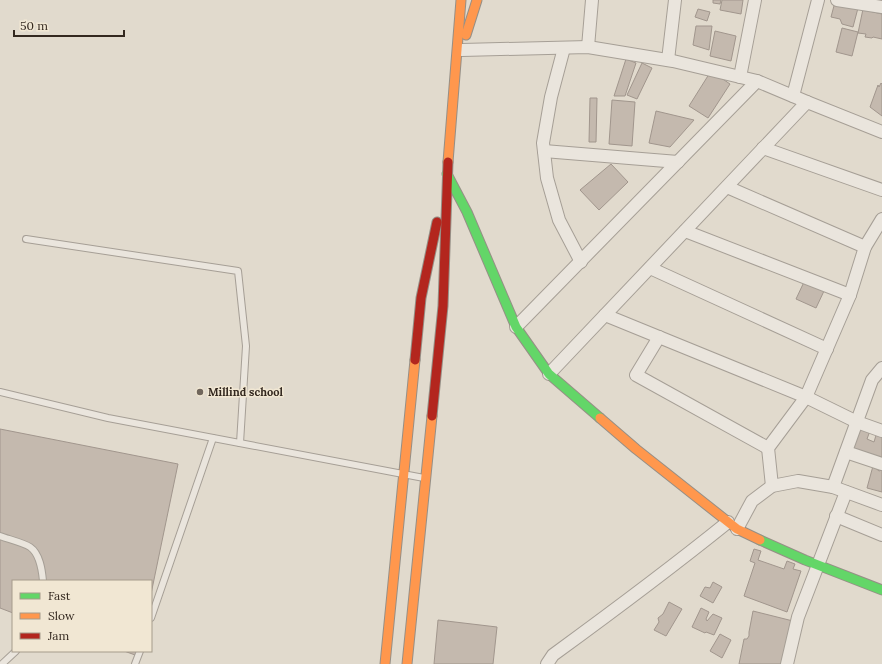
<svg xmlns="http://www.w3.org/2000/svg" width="882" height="664" font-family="Lora,serif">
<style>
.building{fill:#c4b9ae;stroke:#a1968d}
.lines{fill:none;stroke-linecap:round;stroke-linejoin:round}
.lane-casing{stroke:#a69f96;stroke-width:8}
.street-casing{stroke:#a69f96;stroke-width:14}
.fast-casing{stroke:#968f86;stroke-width:11}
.slow-casing{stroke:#968f86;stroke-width:11}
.jam-casing{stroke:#968f86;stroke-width:11}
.lane{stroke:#eae5dd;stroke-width:6}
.street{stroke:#eae5dd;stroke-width:12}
.fast{stroke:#63d668;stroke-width:9}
.slow{stroke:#ff974d;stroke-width:9}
.jam{stroke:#b3261e;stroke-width:9}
.poi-dot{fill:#70665c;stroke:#f1e7d3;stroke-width:1.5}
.labels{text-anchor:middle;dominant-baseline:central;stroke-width:3;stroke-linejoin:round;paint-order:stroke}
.poi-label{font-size:11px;font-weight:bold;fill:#33281f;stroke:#f1e7d3;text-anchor:start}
</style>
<rect width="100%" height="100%" fill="#e1dacd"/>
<g class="building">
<polygon points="713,0 721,0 720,4 713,3"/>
<polygon points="722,0 743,0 741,14 720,10"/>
<polygon points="835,2 858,8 853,27 842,24 840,19 831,17"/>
<polygon points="698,9 710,12 707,21 695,17"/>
<polygon points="863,9 869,11 882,14 882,39 873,37 872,38 865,37 866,34 858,33"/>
<polygon points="696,26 712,26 709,50 693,45"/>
<polygon points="842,28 858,32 852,56 836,52"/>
<polygon points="715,31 736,36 731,61 710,56"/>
<polygon points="626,59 636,63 625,96 614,96"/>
<polygon points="642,63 652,68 637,99 627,95"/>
<polygon points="711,71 730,84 708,118 689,106"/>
<polygon points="881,83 882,84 882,116 870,107 878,85 879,87"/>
<polygon points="590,98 597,98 596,142 589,142"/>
<polygon points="612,100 635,102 632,146 609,144"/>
<polygon points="656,111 694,120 670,147 649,143"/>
<polygon points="611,164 628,182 599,210 580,190"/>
<polygon points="804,282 824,291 816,308 796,299"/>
<polygon points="858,423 871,428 867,439 874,442 877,432 882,433 882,458 850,447"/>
<polygon points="0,429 178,464 151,594 151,581 13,581 13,613 0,608"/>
<polygon points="873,466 879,471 882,470 882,492 867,488"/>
<polygon points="754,549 761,551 758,560 784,569 787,561 795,564 793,569 801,571 787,612 744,596 755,563 750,561"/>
<polygon points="713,582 722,587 713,603 700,596 705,587 710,588"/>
<polygon points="669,602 682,609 666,636 654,630 659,622 658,618 663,614"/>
<polygon points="701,608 709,612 706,619 707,621 713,614 722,618 714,635 706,632 705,633 692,627"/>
<polygon points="753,611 793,621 782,664 739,664 744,639 747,639 749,636 749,632"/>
<polygon points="438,620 497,627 493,664 434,664"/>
<polygon points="720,634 731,640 722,658 710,651"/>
<polygon points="124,651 139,651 138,656"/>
</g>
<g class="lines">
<defs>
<g id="lane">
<polyline points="26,239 238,271 246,346 240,443"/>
<polyline points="0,392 108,418 424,478"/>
<path d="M 0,536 C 8,539 24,543 30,547 C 40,554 42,570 43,581"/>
<polyline points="151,618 213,438"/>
<polyline points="2,664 16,651"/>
<polyline points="135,664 140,651"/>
</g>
<g id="street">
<polyline points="837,0 882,7"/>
<polyline points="588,47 592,0"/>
<polyline points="564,48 551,97 543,143 547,178 559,220 581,262"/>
<polyline points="462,50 588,47 673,61 757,81 807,102"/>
<polyline points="668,60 675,0"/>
<polyline points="740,77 755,0"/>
<polyline points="793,96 818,0"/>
<polyline points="763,148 882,190"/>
<polyline points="544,151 678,162"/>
<polyline points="727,187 865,247"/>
<polyline points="685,231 850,295"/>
<polyline points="650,268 827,349"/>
<polyline points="605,315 806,397 857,422 882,431"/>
<polyline points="516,327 757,81"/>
<polyline points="659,337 636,375 768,448"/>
<polyline points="549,374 807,102 882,132"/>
<polyline points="846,452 882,464"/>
<polyline points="772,486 768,448 806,397 850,295 865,247 882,219"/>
<polyline points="833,487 872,380 882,368"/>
<polyline points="836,516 882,535"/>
<polyline points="737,529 752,501 772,486 798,481 833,487 882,505"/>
<path d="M 547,664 L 553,655 C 612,612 671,568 728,522"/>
<polyline points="787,664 798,617 846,492"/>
</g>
<g id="fast">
<polyline points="447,174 467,212 516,327 549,374 600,418"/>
<polyline points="760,540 805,560 882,590"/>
</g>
<g id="slow">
<polyline points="466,35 477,0"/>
<polyline points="448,162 461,0"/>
<polyline points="600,418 636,449 737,529 760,540"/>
<polyline points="385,664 415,360"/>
<polyline points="407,664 432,416"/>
</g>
<g id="jam">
<polyline points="415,360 421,298 437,222"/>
<polyline points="432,416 443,306 448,162"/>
</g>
</defs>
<use href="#lane" class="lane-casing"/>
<use href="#street" class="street-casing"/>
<use href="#fast" class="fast-casing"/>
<use href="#slow" class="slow-casing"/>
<use href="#jam" class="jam-casing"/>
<use href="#lane" class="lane"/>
<use href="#street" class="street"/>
<use href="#fast" class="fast"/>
<use href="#slow" class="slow"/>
<use href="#jam" class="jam"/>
</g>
<circle class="poi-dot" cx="200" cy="392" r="4"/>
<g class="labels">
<g class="poi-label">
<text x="208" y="392">Millind school</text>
</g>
</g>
<rect x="12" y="580" width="140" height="72" fill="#f1e7d3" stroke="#a59b8b"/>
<rect x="20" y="593" width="20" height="6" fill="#63d668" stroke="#a59b8b"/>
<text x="48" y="600" font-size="12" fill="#33281f">Fast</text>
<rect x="20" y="613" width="20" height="6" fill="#ff974d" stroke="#a59b8b"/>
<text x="48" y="620" font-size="12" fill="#33281f">Slow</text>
<rect x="20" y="633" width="20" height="6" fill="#b3261e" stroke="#a59b8b"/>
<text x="48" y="640" font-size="12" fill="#33281f">Jam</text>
<path d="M14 30v6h110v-6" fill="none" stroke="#33281f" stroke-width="2"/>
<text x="20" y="30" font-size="12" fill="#33281f" stroke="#f1e7d3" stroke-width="3" paint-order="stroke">50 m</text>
</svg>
